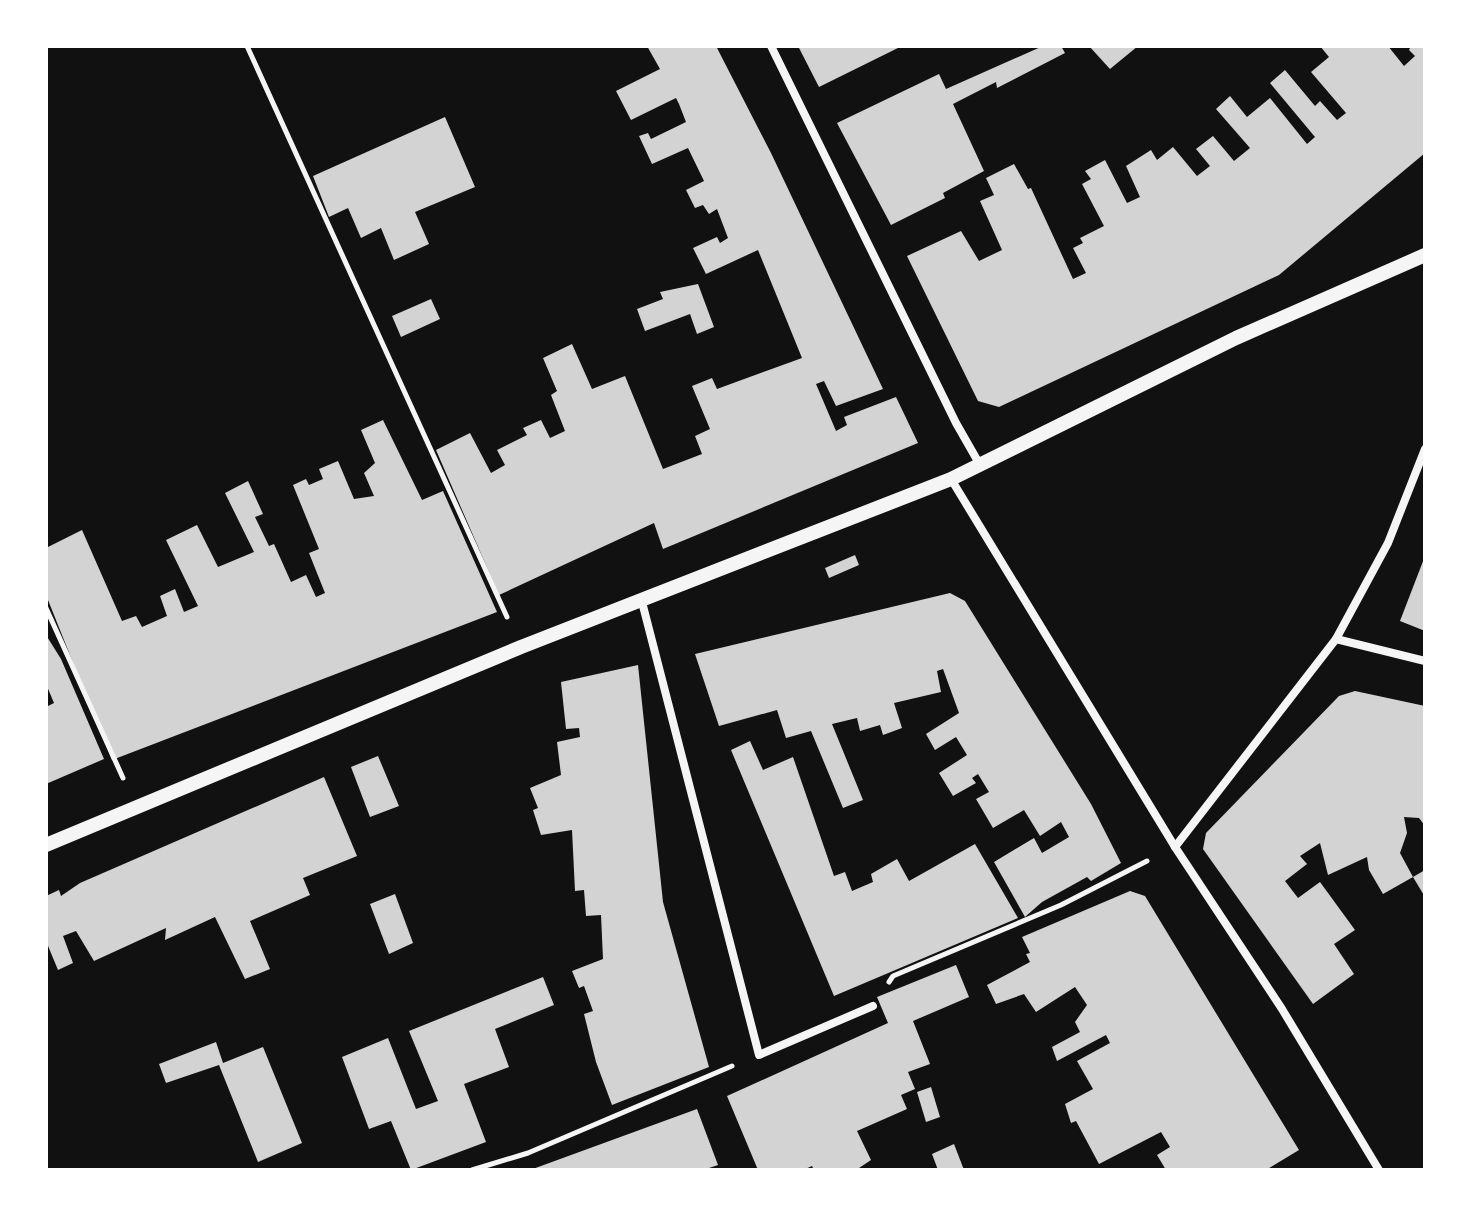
<svg xmlns="http://www.w3.org/2000/svg" width="1471" height="1216" font-family="Inter,sans-serif">
<style>
.building{fill:#d3d3d3}
.lines{fill:none;stroke-linecap:round;stroke-linejoin:round}
.path{stroke:#f5f5f5;stroke-width:5}
.minor{stroke:#f5f5f5;stroke-width:8}
.tertiary{stroke:#f5f5f5;stroke-width:14}
</style>
<rect width="100%" height="100%" fill="#111"/>
<g class="building">
<polygon points="647,46 716,46 771,153 883,389 836,406 824,381 816,384 836,431 847,425 844,417 896,397 918,443 663,549 654,523 499,595 436,450 470,433 491,473 505,465 497,450 527,435 523,428 541,420 550,438 565,431 551,395 557,391 543,358 572,344 592,389 625,376 663,469 702,454 695,436 710,429 692,386 712,378 717,389 802,358 758,250 706,274 693,248 717,237 720,243 728,238 717,209 709,214 703,205 695,208 686,190 704,181 688,148 652,164 639,136 648,133 651,139 686,122 679,104 676,98 631,120 616,91 660,69"/>
<polygon points="798,46 902,46 819,87"/>
<polygon points="1043,46 1061,46 1065,53 997,88 996,82 953,104 984,171 943,193 945,198 891,225 837,123 939,74 946,89"/>
<polygon points="1089,46 1138,46 1110,69"/>
<polygon points="1320,46 1388,46 1404,66 1415,56 1409,50 1411,46 1425,46 1425,153 1279,275 999,407 978,401 907,256 961,231 979,261 1002,250 980,201 994,195 986,178 1014,164 1028,189 1031,188 1073,279 1086,273 1073,248 1083,243 1080,238 1104,226 1082,184 1091,179 1085,171 1105,160 1127,203 1140,197 1126,166 1151,150 1157,160 1173,147 1197,176 1210,166 1196,149 1213,136 1234,161 1250,148 1216,109 1230,96 1247,117 1270,98 1307,144 1315,137 1270,83 1285,70 1315,106 1320,101 1337,120 1346,113 1311,72 1329,57"/>
<polygon points="445,117 475,187 415,212 429,244 394,260 381,228 361,238 348,208 329,217 313,176"/>
<polygon points="698,284 714,327 697,334 690,314 645,331 637,309 663,299 660,292"/>
<polygon points="431,299 440,319 401,337 392,316"/>
<polygon points="383,420 422,500 443,491 497,612 112,760 46,595 46,548 82,530 122,621 136,616 142,627 167,616 160,596 175,589 184,612 198,606 166,540 197,525 218,567 254,552 225,493 248,481 263,514 255,517 269,546 274,544 291,582 306,575 316,597 325,593 309,553 319,549 293,485 306,479 309,485 323,479 319,469 338,461 354,499 374,496 364,473 375,463 361,430"/>
<polygon points="855,555 859,565 829,578 825,568"/>
<polygon points="1425,556 1425,631 1400,621"/>
<polygon points="950,593 965,601 1091,804 1121,863 1091,881 1087,877 1042,902 1025,917 994,862 1034,838 1042,853 1069,837 1061,822 1040,836 1024,810 993,828 976,799 989,792 978,774 972,778 976,783 953,796 939,773 967,755 956,737 935,750 926,734 959,713 943,669 937,671 941,692 894,703 902,728 883,735 880,725 860,731 857,718 832,724 863,800 843,808 811,731 786,738 777,710 719,726 695,654"/>
<polygon points="46,635 61,659 104,759 46,784 46,707 54,703 46,684"/>
<polygon points="638,665 663,902 709,1067 612,1105 596,1062 584,1014 593,1011 584,986 579,988 572,971 603,959 601,915 586,916 584,890 575,891 572,830 541,835 533,810 538,808 530,788 561,775 557,742 580,737 579,728 566,729 561,682"/>
<polygon points="1355,691 1425,706 1425,826 1419,818 1404,817 1407,833 1400,853 1413,877 1425,870 1425,897 1413,877 1383,894 1369,870 1367,857 1328,875 1320,843 1300,856 1307,864 1285,881 1298,898 1320,882 1355,930 1334,944 1354,974 1313,1004 1203,849 1206,833 1339,696"/>
<polygon points="750,741 763,770 793,757 834,876 845,872 852,891 873,882 871,874 897,859 909,881 975,844 1018,918 834,996 731,750"/>
<polygon points="378,756 399,806 370,817 351,767"/>
<polygon points="324,777 357,856 303,878 310,895 250,921 270,969 245,979 215,917 165,940 166,928 94,961 76,931 63,936 73,963 58,970 46,941 46,896 59,890 61,896 80,883"/>
<polygon points="1130,891 1145,896 1299,1150 1266,1170 1166,1170 1157,1155 1170,1147 1161,1132 1099,1164 1076,1121 1071,1123 1065,1104 1093,1089 1077,1061 1110,1043 1106,1035 1057,1061 1052,1047 1080,1032 1075,1022 1087,1005 1075,987 1036,1012 1024,994 996,1004 987,985 1030,962 1026,954 1030,953 1022,937"/>
<polygon points="395,894 413,943 389,954 370,904"/>
<polygon points="956,965 969,997 913,1021 930,1064 908,1072 915,1089 901,1095 907,1109 857,1131 871,1160 856,1170 814,1170 812,1166 803,1170 758,1170 727,1096 888,1023 877,997"/>
<polygon points="543,977 554,1005 495,1029 509,1067 464,1084 486,1142 411,1170 391,1121 369,1129 342,1057 388,1038 416,1109 438,1101 409,1031"/>
<polygon points="216,1042 223,1063 263,1047 302,1143 258,1162 219,1065 166,1083 159,1064"/>
<polygon points="931,1087 940,1117 926,1122 917,1092"/>
<polygon points="697,1109 718,1165 703,1170 530,1170"/>
<polygon points="954,1144 964,1170 938,1170 932,1154"/>
</g>
<g class="lines">
<g class="path">
<polyline points="247,46 507,617"/>
<polyline points="46,608 123,778"/>
<polyline points="889,982 893,976 1061,905 1147,861"/>
<polyline points="472,1170 528,1153 732,1066"/>
</g>
<g class="minor">
<polyline points="771,46 956,423 980,465"/>
<polyline points="951,479 1175,847 1282,1009 1379,1170"/>
<polyline points="642,602 759,1055 873,1006"/>
<polyline points="1336,639 1425,661"/>
<polyline points="1175,847 1336,639 1388,543 1425,449"/>
</g>
<polyline class="tertiary" points="46,845 521,647 951,479 1236,338 1425,255"/>
</g>
<rect width="1471" height="1216" fill="none" stroke="#ffffff" stroke-width="96"/>
</svg>
